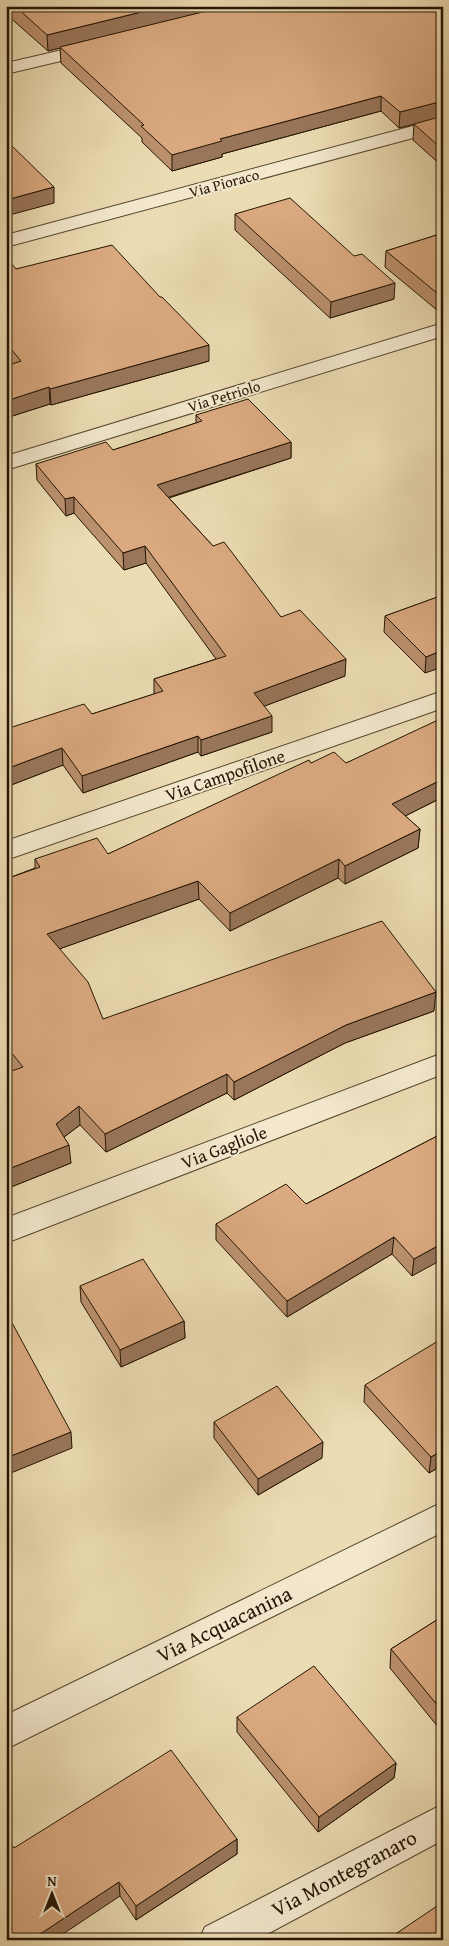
<svg xmlns="http://www.w3.org/2000/svg" width="449" height="1946" font-family="'Gentium Book Plus',serif">
<style>
.lines{fill:none;stroke-linecap:round;stroke-linejoin:round}
.minor-casing{stroke:#55472e;stroke-width:2}
.minor{fill:#f3e8ce;fill-rule:evenodd}
.wall{fill:#bb916e;stroke:#231502}
.shaded-wall{fill:#99765a;stroke:#231502}
.building{fill:#daa980;stroke:#231502}
.labels{text-anchor:middle;dominant-baseline:central;stroke-width:4;stroke-linejoin:round;paint-order:stroke}
.far-street-label{font-size:15px;fill:#231502;stroke:#f3e8ce}
.street-label{font-size:18px;fill:#231502;stroke:#f3e8ce}
.near-street-label{font-size:21px;fill:#231502;stroke:#f3e8ce}
</style>
<rect width="100%" height="100%" fill="#ecdcb3"/>
<filter id="stains"><feTurbulence type="fractalNoise" baseFrequency=".004" numOctaves="4"/><feColorMatrix values="0 0 0 0 .2 0 0 0 0 .09 0 0 0 0 .02 0 0 0 .5 -.17"/></filter>
<radialGradient id="worn" r=".72"><stop offset=".6" stop-color="#630" stop-opacity="0"/><stop offset="1" stop-color="#630" stop-opacity=".3"/></radialGradient>
<g class="lines">
<defs>
<g id="minor">
<polygon points="97,42 103,43 106,47 103,51 6,74 6,63"/>
<polygon points="443,118 443,130 6,247 6,235"/>
<polygon points="443,323 443,336 6,470 6,456"/>
<polygon points="443,691 443,708 6,860 6,841"/>
<polygon points="443,1053 443,1074 6,1243 6,1218"/>
<polygon points="443,1502 443,1532 6,1749 6,1715"/>
<polygon points="443,1804 443,1840 256,1940 199,1940 205,1927"/>
</g>
</defs>
<use href="#minor" class="minor-casing"/>
<use href="#minor" class="minor"/>
</g>
<g class="wall">
<polygon points="6,6 443,6 443,167 413,140 414,124 399,128 381,111 222,154 222,157 172,171 142,142 142,138 61,63 60,48 48,51 6,14"/>
<polygon points="235,214 394,299 330,318 235,230"/>
<polygon points="443,233 443,315 385,267 386,251"/>
<polygon points="6,265 16,269 209,361 51,405 50,404 6,418 6,366 11,364 6,358"/>
<polygon points="196,415 291,442 291,458 169,498 213,546 281,617 345,676 264,706 272,732 201,756 198,752 83,793 63,765 6,787 6,729 92,714 154,694 154,679 216,659 146,563 124,570 74,513 66,516 37,480 36,464 113,450 196,423"/>
<polygon points="443,595 425,673 384,632 385,616"/>
<polygon points="443,724 443,797 405,816 420,829 418,848 345,884 338,878 230,931 199,899 59,949 103,1019 434,1011 345,1043 234,1100 227,1093 106,1152 80,1125 64,1137 71,1163 6,1189 6,1073 13,1071 6,1062 6,879 35,868 35,859 108,854 311,763 346,763"/>
<polygon points="443,1083 443,1102 441,1100"/>
<polygon points="443,1133 412,1276 392,1254 287,1317 216,1240 216,1224 306,1204"/>
<polygon points="80,1286 184,1321 185,1338 121,1367 81,1302"/>
<polygon points="365,1385 443,1465 429,1473 364,1402"/>
<polygon points="214,1422 322,1458 258,1495 214,1438"/>
<polygon points="443,1616 443,1733 390,1668 391,1649"/>
<polygon points="237,1717 396,1763 394,1778 318,1832 237,1732"/>
<polygon points="237,1839 237,1854 136,1920 120,1896 14,1848"/>
<polygon points="397,1933 443,1940 397,1940"/>
</g>
<g class="shaded-wall">
<polygon points="166,6 229,6 48,51 47,35"/>
<polygon points="381,96 381,111 222,154 222,157 172,171 172,155 220,139"/>
<polygon points="443,101 443,117 399,128 400,112"/>
<polygon points="54,187 54,203 6,216 6,200"/>
<polygon points="395,283 394,299 330,318 331,302"/>
<polygon points="209,345 209,361 51,405 50,389"/>
<polygon points="49,387 50,404 6,418 6,401"/>
<polygon points="291,442 291,458 157,501 157,485"/>
<polygon points="74,497 74,513 66,516 65,499"/>
<polygon points="145,546 146,563 124,570 123,553"/>
<polygon points="443,650 443,667 425,673 426,657"/>
<polygon points="346,659 345,676 254,710 254,693"/>
<polygon points="272,716 272,732 201,756 201,740"/>
<polygon points="198,736 198,752 83,793 82,776"/>
<polygon points="62,748 63,765 6,787 6,769"/>
<polygon points="443,779 443,797 391,823 392,804"/>
<polygon points="420,829 418,848 345,884 345,866"/>
<polygon points="339,859 338,878 230,931 230,913"/>
<polygon points="198,881 199,899 48,953 47,934"/>
<polygon points="436,992 434,1011 345,1043 234,1100 234,1082 346,1025"/>
<polygon points="227,1074 227,1093 106,1152 105,1134"/>
<polygon points="79,1106 80,1125 57,1142 56,1124"/>
<polygon points="69,1145 71,1163 6,1189 6,1170"/>
<polygon points="394,1237 392,1254 287,1317 287,1301"/>
<polygon points="443,1243 443,1259 412,1276 414,1259"/>
<polygon points="184,1321 185,1338 121,1367 120,1350"/>
<polygon points="71,1432 72,1448 6,1475 6,1458"/>
<polygon points="323,1442 322,1458 258,1495 258,1479"/>
<polygon points="443,1450 443,1465 429,1473 431,1457"/>
<polygon points="396,1763 394,1778 318,1832 319,1817"/>
<polygon points="237,1839 237,1854 136,1920 136,1906"/>
<polygon points="119,1882 120,1896 54,1940 31,1940"/>
</g>
<g class="building">
<polygon points="15,6 166,6 47,35"/>
<polygon points="227,6 443,6 443,101 400,112 381,96 220,139 222,141 172,155 141,126 144,125 60,47"/>
<polygon points="443,116 443,150 414,124"/>
<polygon points="6,145 7,146 11,145 54,187 6,200"/>
<polygon points="290,198 354,256 362,254 395,283 331,302 235,214"/>
<polygon points="443,233 443,298 386,251"/>
<polygon points="112,245 160,297 162,297 209,345 50,389 49,387 6,401 6,366 21,361 6,343 6,265 11,263 16,269"/>
<polygon points="248,399 291,442 157,485 213,546 224,542 281,617 300,610 346,659 254,693 272,716 201,740 198,736 82,776 62,748 6,769 6,729 84,704 92,714 163,691 154,679 226,656 145,546 123,553 74,497 65,499 36,464 106,442 113,450 202,421 196,415"/>
<polygon points="443,595 443,650 426,657 385,616"/>
<polygon points="438,720 443,724 443,779 392,804 420,829 345,866 339,859 230,913 198,881 47,934 88,982 103,1019 382,921 436,992 346,1025 234,1082 227,1074 105,1134 79,1106 56,1124 69,1145 6,1170 6,1073 23,1067 6,1046 6,879 40,867 35,859 97,838 108,854 309,760 311,763 334,752 346,763"/>
<polygon points="443,1133 443,1243 414,1259 394,1237 287,1301 216,1224 286,1184 306,1204"/>
<polygon points="143,1259 184,1321 120,1350 80,1286"/>
<polygon points="10,1319 71,1432 6,1458 6,1320"/>
<polygon points="443,1338 443,1450 431,1457 365,1385"/>
<polygon points="277,1386 323,1442 258,1479 214,1422"/>
<polygon points="443,1616 443,1712 391,1649"/>
<polygon points="314,1666 396,1763 319,1817 237,1717"/>
<polygon points="171,1750 237,1839 136,1906 119,1882 31,1940 6,1940 6,1837 14,1848"/>
<polygon points="443,1902 443,1940 402,1940 397,1933"/>
</g>
<g class="labels">
<g class="far-street-label">
<text transform="translate(224 183) rotate(-15)">Via Pioraco</text>
<text transform="translate(224 396) rotate(-17)">Via Petriolo</text>
</g>
<g class="street-label">
<text transform="translate(225 775) rotate(-19)">Via Campofilone</text>
<text transform="translate(224 1147) rotate(-21)">Via Gagliole</text>
</g>
<g class="near-street-label">
<text transform="translate(224 1624) rotate(-26)">Via Acquacanina</text>
<text transform="translate(344 1873) rotate(-28)">Via Montegranaro</text>
</g>
</g>
<rect width="449" height="1946" fill="none" stroke="#ecdcb3" stroke-width="25"/>
<rect x="8" y="8" width="434" height="1931" fill="none" stroke="#231502" stroke-width="2.5"/>
<rect x="12" y="12" width="424" height="1921" fill="none" stroke="#231502"/>
<g transform="translate(52 1894)" stroke="#f3e8ce" stroke-width="4" paint-order="stroke">
<path d="M0-4L9 19L0 12L-9 19Z" fill="#231502"/>
<text y="-8" font-size="14" font-weight="bold" text-anchor="middle" fill="#231502">N</text>
</g>
<rect width="100%" height="100%" filter="url(#stains)"/>
<rect width="100%" height="100%" fill="url(#worn)"/>
</svg>
